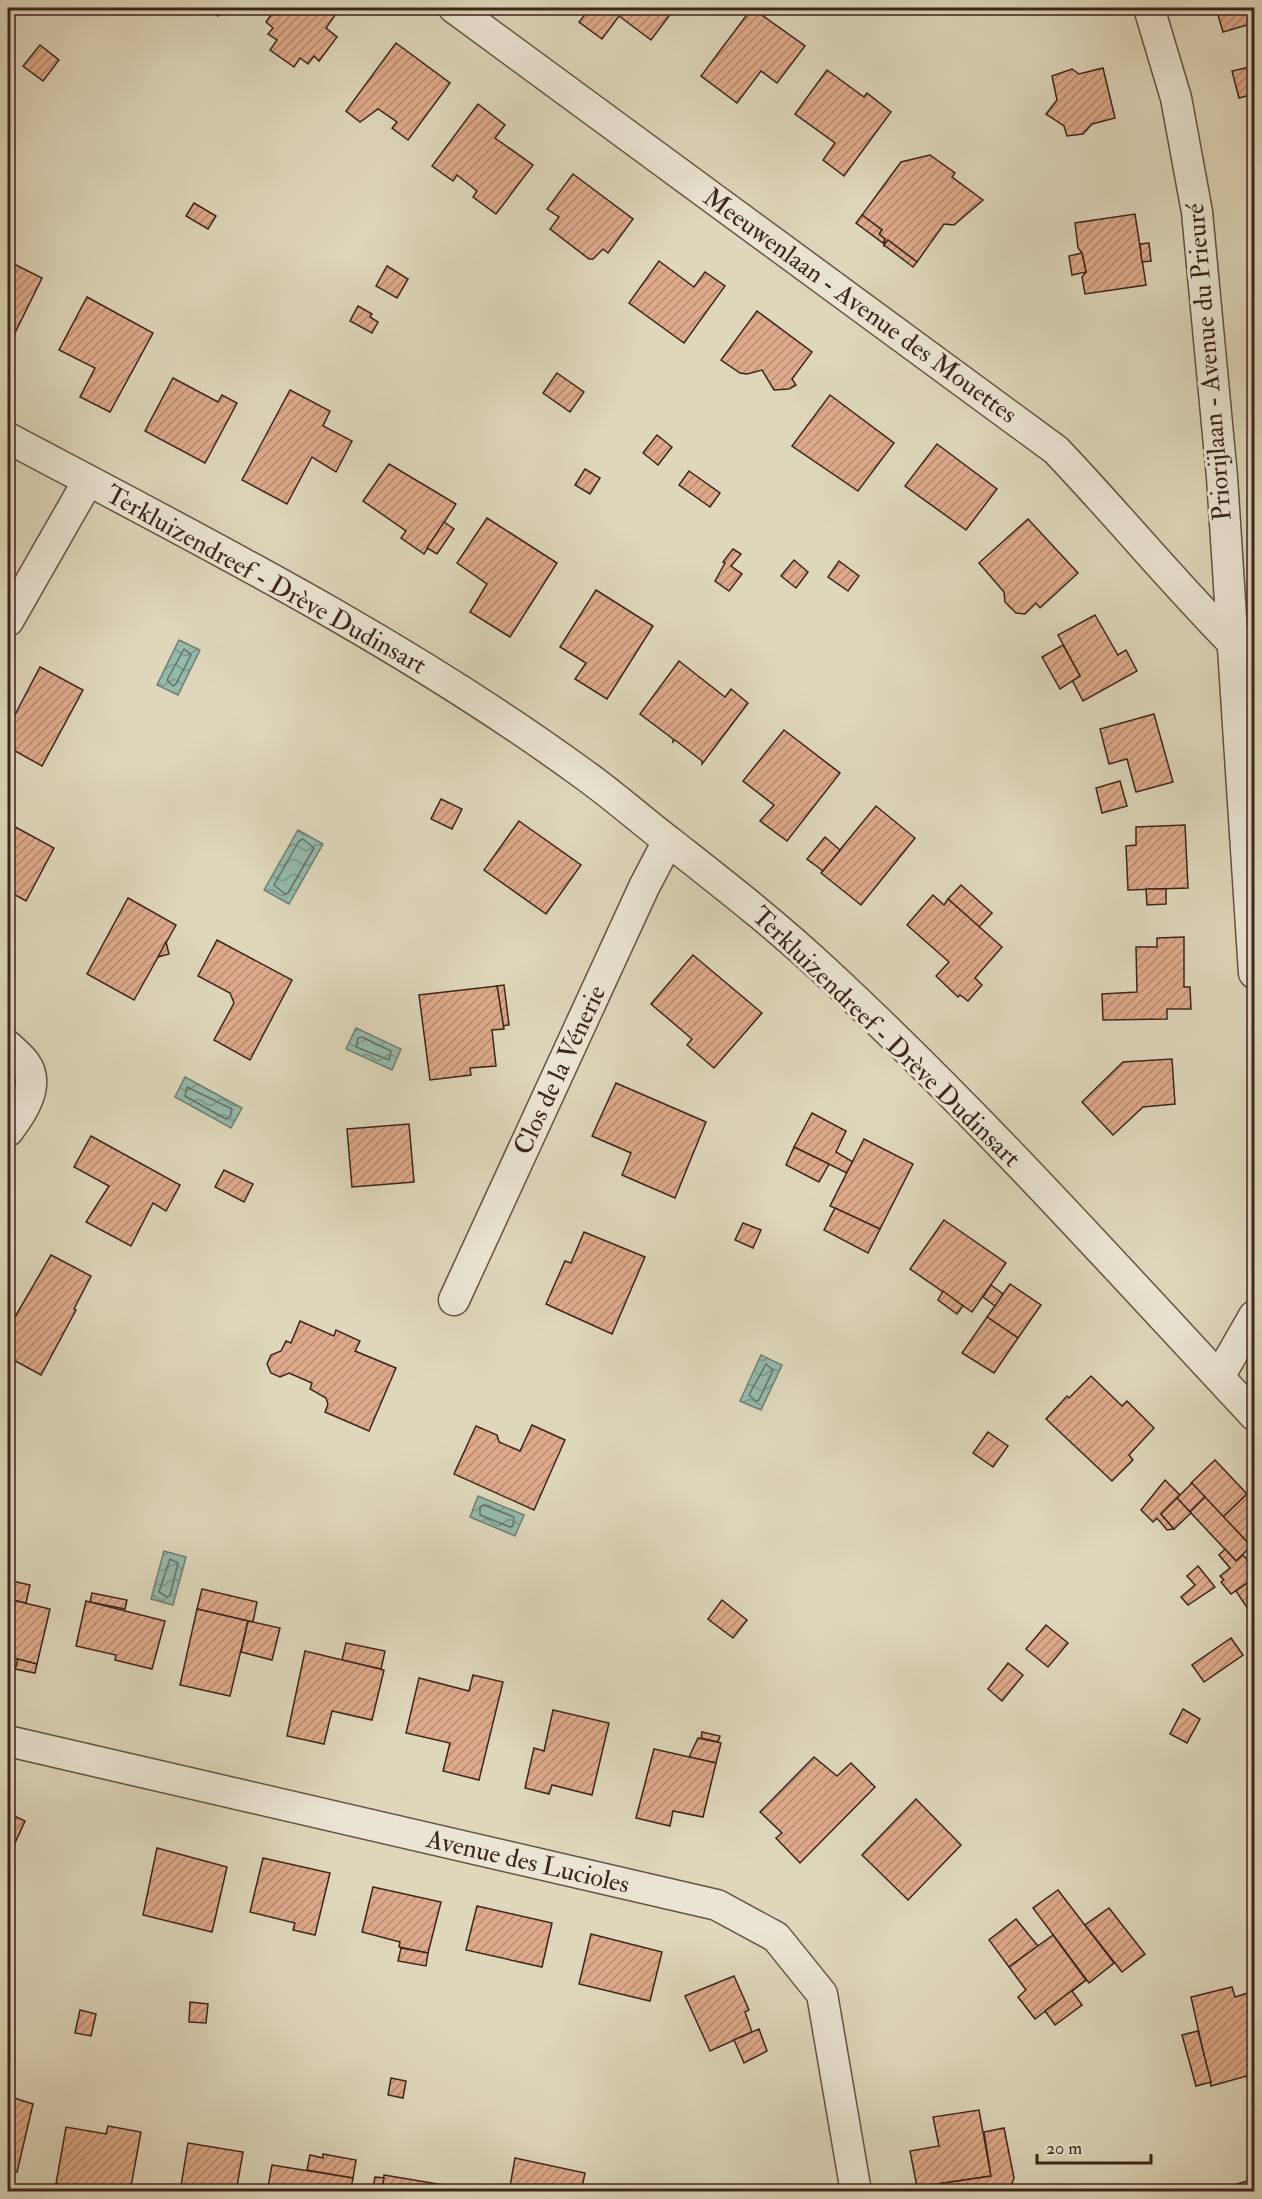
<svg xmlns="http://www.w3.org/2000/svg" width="1262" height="2199" font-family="'IM FELL Double Pica',serif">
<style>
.park{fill:url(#park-dots);stroke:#7a7154;stroke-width:1.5}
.water{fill:url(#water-waves);stroke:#717e72;stroke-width:1.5}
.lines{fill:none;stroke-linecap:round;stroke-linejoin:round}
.shore{stroke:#687064;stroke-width:1.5}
.building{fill:url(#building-hatch);stroke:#3c251b;stroke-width:1.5}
.street-casing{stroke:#645243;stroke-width:33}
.street{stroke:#eae5d3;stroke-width:30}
.labels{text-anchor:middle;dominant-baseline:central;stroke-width:6;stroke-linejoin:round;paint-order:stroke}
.street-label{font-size:26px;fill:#3c251b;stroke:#eae5d3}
</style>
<defs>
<pattern id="park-dots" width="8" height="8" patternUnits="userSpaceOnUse" patternTransform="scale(1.5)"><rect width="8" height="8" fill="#b8bd8c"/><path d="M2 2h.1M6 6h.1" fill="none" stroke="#9fa278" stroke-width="1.8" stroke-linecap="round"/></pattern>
<pattern id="water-waves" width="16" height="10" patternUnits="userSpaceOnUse" patternTransform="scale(1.5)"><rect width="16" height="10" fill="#94baac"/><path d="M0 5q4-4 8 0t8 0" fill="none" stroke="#7a978b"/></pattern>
<pattern id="building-hatch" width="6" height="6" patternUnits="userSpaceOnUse" patternTransform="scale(1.5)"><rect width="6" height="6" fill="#deaa8b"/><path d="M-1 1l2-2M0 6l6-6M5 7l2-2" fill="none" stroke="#b58a71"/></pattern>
</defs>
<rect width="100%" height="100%" fill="#ded7bb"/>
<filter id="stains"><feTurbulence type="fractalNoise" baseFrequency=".00333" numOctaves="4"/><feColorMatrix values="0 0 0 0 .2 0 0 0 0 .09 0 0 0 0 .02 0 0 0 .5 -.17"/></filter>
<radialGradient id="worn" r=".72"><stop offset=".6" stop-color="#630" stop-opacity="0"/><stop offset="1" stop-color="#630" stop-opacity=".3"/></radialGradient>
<polygon class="park" points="8,1062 17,1088 8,1113"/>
<g class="water">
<polygon points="179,640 200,650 178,695 157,685"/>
<polygon points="298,830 323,844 289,904 264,890"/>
<polygon points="356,1028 401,1049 392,1070 346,1049"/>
<polygon points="185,1077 242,1108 231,1128 175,1097"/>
<polygon points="761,1355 782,1365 761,1410 740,1401"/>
<polygon points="478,1496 524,1515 515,1536 470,1517"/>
<polygon points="164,1551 186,1557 173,1605 151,1599"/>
</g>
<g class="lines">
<g class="shore">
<polygon points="184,649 191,655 176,684 173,686 167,680"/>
<polygon points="303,839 314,848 288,893 285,894 274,885 299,841"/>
<polygon points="362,1037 391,1051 389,1060 356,1047 358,1038"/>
<polygon points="187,1087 232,1109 230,1117 226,1119 185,1096"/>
<polygon points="766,1364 773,1370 759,1400 756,1401 749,1395"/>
<polygon points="484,1505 514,1517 513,1526 510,1527 480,1515 480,1507"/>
<polygon points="170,1559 178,1563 170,1595 167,1597 159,1592"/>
</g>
</g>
<g class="building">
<polygon points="206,8 224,8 218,16"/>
<polygon points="276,8 340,8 326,28 337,37 319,61 314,56 308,64 300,58 294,67 270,50 277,40 268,34 273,28 266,22"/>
<polygon points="590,8 675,8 651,40 619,16 602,39 579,22"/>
<polygon points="752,8 805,46 777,83 761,71 737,103 701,76"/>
<polygon points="1216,8 1254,8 1254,23 1223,32"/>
<polygon points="396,43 450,83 408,140 392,128 397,122 378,109 360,122 346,111"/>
<polygon points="40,45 59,60 43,81 23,66"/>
<polygon points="1254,66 1254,130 1247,96 1239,98 1232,71"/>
<polygon points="1103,68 1115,118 1092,124 1083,134 1067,136 1064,126 1046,114 1057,100 1052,76 1072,69 1079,74"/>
<polygon points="827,70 864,97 867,93 891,112 844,176 823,160 835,143 795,114"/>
<polygon points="478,104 505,125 495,138 533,165 496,214 473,197 477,191 457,175 453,181 432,166"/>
<polygon points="930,155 955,173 952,177 983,200 954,225 944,224 917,262 888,240 884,245 885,239 879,234 882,230 862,215 901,162"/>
<polygon points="573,174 633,219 608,253 603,249 593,259 589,259 550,229 559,217 547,209"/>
<polygon points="194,203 216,216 208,229 186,216"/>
<polygon points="1135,214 1146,285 1085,294 1082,277 1086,272 1082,253 1078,248 1075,223"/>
<polygon points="862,215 882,230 879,234 885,239 883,243 856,223"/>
<polygon points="888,240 917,262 913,267 884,245"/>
<polygon points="1149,243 1151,261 1142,262 1140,244"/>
<polygon points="1082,253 1086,272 1072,275 1069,256"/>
<polygon points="8,261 42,278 8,347"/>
<polygon points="659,261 694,287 705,272 725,286 684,343 629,303"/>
<polygon points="387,266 408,279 397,298 376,286"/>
<polygon points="87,297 153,333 110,412 80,397 95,368 59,350"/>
<polygon points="358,306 372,314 370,317 378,322 372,333 350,321"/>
<polygon points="757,311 812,352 792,379 796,385 789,389 774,390 762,370 747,374 740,373 721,360"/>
<polygon points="557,373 584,392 570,412 543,393"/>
<polygon points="173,378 218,402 222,395 237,403 205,463 145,431"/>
<polygon points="290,390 330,411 323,426 352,441 336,472 312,457 287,504 242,480"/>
<polygon points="830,395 894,443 858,491 792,446"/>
<polygon points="657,435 672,447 658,465 643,453"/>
<polygon points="937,444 997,489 966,530 905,486"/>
<polygon points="389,464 456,504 424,554 401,538 406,531 363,501"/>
<polygon points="585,469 600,478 590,494 575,485"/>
<polygon points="689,471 720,493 710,507 679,485"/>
<polygon points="487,518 557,563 510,637 470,612 487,584 457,563"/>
<polygon points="1028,519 1078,573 1040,608 1036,603 1025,614 1016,613 1005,602 1004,592 979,563"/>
<polygon points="444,522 454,529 437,554 427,548"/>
<polygon points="733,549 741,554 731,566 742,574 729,591 715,581 725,563 723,562"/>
<polygon points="794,560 808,572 796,588 781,576"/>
<polygon points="839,561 859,576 848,591 828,577"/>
<polygon points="596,590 653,626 607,699 575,679 586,663 560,647"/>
<polygon points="1095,615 1118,655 1126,650 1137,671 1083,701 1072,680 1080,676 1058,635"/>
<polygon points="1063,645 1080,676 1060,689 1042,657"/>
<polygon points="679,661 725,697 731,689 748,703 702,764 702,761 675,740 673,742 673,739 640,714"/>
<polygon points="40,667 83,690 42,766 8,747 8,728"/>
<polygon points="1154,714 1173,782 1136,792 1127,759 1109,764 1100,729"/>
<polygon points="784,730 840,773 787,841 760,821 774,805 743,781"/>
<polygon points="1120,781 1127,806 1102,813 1096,788"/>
<polygon points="441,799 462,809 452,829 431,819"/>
<polygon points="876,806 915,838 861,905 821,873"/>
<polygon points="519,821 581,865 546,914 484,870"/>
<polygon points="8,823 54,848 26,901 8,891"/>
<polygon points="1185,825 1188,888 1128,890 1126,846 1136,845 1136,827"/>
<polygon points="825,837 840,850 823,871 807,859"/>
<polygon points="961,885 992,913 979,927 948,899"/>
<polygon points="1146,889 1166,889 1166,904 1147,905"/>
<polygon points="933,895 944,905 948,899 1002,947 975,978 982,985 968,1001 960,995 958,997 936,976 949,962 907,925"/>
<polygon points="128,898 176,925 134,1000 87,974"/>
<polygon points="1184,937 1184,987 1190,987 1191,1009 1167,1009 1167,1019 1103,1020 1102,994 1137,992 1136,947 1157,947 1157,938"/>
<polygon points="217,940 292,980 250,1060 214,1040 234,1003 230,993 198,976"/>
<polygon points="166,942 169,954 158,957"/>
<polygon points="693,955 762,1013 714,1068 687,1045 692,1039 651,1004"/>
<polygon points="504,985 509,1025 503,1026 497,986"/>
<polygon points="497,986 504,1029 492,1030 496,1066 470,1068 471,1075 430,1080 419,995"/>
<polygon points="1172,1059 1175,1104 1143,1107 1113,1135 1082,1102 1123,1062"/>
<polygon points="616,1083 706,1122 675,1198 622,1175 631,1153 592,1136"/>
<polygon points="812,1113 846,1131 836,1152 853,1162 847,1173 794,1147"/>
<polygon points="409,1124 414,1182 352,1187 347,1129"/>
<polygon points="91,1136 180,1185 166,1211 153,1203 131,1246 86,1222 109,1186 74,1167"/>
<polygon points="864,1139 913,1164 880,1229 830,1206"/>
<polygon points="794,1147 829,1164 819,1182 786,1165"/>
<polygon points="224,1170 253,1184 244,1202 215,1187"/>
<polygon points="835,1208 880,1229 868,1253 824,1230"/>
<polygon points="944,1220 1006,1263 972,1312 910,1269"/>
<polygon points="743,1223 761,1230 753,1248 735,1240"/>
<polygon points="584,1232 645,1257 612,1334 546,1304 565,1261 571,1263"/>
<polygon points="51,1255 91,1276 74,1309 76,1310 41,1375 8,1357 8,1329"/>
<polygon points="1010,1284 1041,1305 1018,1338 987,1317"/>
<polygon points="991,1285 1003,1294 995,1306 983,1297"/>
<polygon points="943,1291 963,1306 957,1314 938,1300"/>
<polygon points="987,1317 1018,1338 994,1373 962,1353"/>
<polygon points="300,1321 334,1336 336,1330 360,1341 355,1351 396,1368 369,1431 325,1412 328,1404 326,1398 310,1389 312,1383 289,1373 280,1377 271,1373 267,1364 271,1355 281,1351 286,1341 291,1343"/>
<polygon points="1091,1376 1122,1406 1127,1401 1154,1428 1129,1455 1133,1460 1112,1481 1046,1419 1067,1396 1069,1398"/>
<polygon points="532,1425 565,1440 534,1510 454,1474 476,1426 497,1435 499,1442 520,1451"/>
<polygon points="988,1432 1008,1446 993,1467 973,1453"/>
<polygon points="1215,1460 1247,1494 1223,1517 1191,1483"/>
<polygon points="1165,1480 1180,1495 1161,1514 1174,1529 1167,1530 1157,1518 1153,1522 1141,1510"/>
<polygon points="1192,1483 1205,1497 1190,1512 1177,1498"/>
<polygon points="1247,1494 1254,1502 1254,1543 1251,1546 1223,1517"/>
<polygon points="1205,1497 1251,1546 1236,1561 1190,1512"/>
<polygon points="1177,1498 1191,1513 1174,1529 1161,1514"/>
<polygon points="1225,1549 1236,1561 1243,1555 1254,1568 1254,1578 1231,1594 1221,1582 1224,1580 1220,1576 1230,1568 1219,1555"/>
<polygon points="1198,1566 1215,1587 1188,1605 1181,1597 1195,1585 1187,1576"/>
<polygon points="1254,1578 1254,1618 1236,1591"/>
<polygon points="8,1580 30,1585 26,1603 8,1599"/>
<polygon points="202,1589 257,1602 253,1622 197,1609"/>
<polygon points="92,1593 127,1600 125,1609 90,1602"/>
<polygon points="8,1599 50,1609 37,1664 8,1657"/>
<polygon points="722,1600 747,1620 733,1638 708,1619"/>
<polygon points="86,1601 165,1621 152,1669 115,1660 116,1655 76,1646"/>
<polygon points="197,1609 248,1621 230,1696 180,1685"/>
<polygon points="248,1621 280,1628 272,1660 241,1652"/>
<polygon points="1046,1625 1068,1643 1048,1667 1026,1649"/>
<polygon points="1231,1638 1243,1655 1204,1682 1192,1665"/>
<polygon points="346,1643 385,1651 381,1669 342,1660"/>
<polygon points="305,1651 384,1670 372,1720 332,1711 324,1744 287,1736"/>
<polygon points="18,1659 37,1664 35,1673 15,1669"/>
<polygon points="1008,1663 1023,1675 1002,1701 988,1689"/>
<polygon points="473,1675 503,1682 479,1780 443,1771 450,1743 406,1733 419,1678 469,1691"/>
<polygon points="1183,1709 1200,1719 1187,1743 1170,1734"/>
<polygon points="553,1710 609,1723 592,1795 552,1785 549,1794 525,1788 534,1748 544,1751"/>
<polygon points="702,1732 720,1736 718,1742 701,1738"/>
<polygon points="698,1738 721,1743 716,1763 689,1757"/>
<polygon points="654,1749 716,1763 703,1817 673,1811 670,1826 636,1818"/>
<polygon points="814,1757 837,1776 851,1763 875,1787 800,1863 776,1838 782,1833 760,1812"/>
<polygon points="916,1799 961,1845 908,1900 862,1855"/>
<polygon points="8,1813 25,1821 8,1858"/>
<polygon points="157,1848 227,1867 212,1932 143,1915"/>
<polygon points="263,1858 330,1873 315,1935 293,1930 295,1923 250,1912"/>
<polygon points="373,1887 441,1902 428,1953 399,1947 400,1942 362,1932"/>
<polygon points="1058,1890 1114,1963 1089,1983 1033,1908"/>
<polygon points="477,1906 552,1923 542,1967 466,1950"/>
<polygon points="1109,1908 1145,1954 1122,1972 1085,1925"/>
<polygon points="1016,1919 1038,1946 1009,1967 989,1940"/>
<polygon points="591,1934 662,1952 650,2001 579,1984"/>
<polygon points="1053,1935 1086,1980 1035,2019 1018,1997 1026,1990 1009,1967"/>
<polygon points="401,1948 428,1953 426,1966 398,1961"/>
<polygon points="734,1976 749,2010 745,2012 752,2032 710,2051 685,1996"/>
<polygon points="1086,1980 1072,1991 1082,2005 1055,2025 1045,2011"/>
<polygon points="1232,1987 1235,1997 1254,1991 1254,2074 1211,2086 1191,1997"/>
<polygon points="190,2002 208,2004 206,2023 189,2022"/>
<polygon points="80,2010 96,2014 91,2036 75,2033"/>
<polygon points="759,2029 767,2051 744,2063 734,2040"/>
<polygon points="1198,2031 1211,2082 1196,2086 1182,2035"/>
<polygon points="391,2078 406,2081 403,2098 388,2095"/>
<polygon points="8,2096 33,2104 17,2172 8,2170"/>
<polygon points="979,2110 991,2176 917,2187 910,2151 939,2146 933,2117"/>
<polygon points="108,2126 141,2132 130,2192 96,2192 56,2184 66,2127 106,2134"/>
<polygon points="1004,2128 1014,2178 1010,2189 1001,2192 918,2192 917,2187 991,2176 984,2132"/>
<polygon points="188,2143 243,2152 236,2192 180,2192"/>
<polygon points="323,2154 356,2160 353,2178 307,2170 310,2155 323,2158"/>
<polygon points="515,2158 585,2173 581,2192 509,2192"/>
<polygon points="272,2165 353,2178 350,2192 267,2192"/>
<polygon points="384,2175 468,2189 467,2192 381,2192"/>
<polygon points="375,2177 384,2178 381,2192 372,2192"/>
<polygon points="1254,2179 1254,2192 1213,2191"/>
</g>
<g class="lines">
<defs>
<g id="street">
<path d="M 454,8 L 1056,450 C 1116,513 1171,580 1232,642"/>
<polyline points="1149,8 1176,98 1197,212 1222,477 1254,973"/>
<path d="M 8,438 C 204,542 402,642 582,773 C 613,795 641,820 671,843 C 723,884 776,925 825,971 C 976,1111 1114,1265 1254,1415"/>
<polyline points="8,621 88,481"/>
<path d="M 8,1046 C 13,1051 21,1057 25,1063 C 41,1085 22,1113 8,1131"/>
<polyline points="454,1300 644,887 668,841"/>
<polyline points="1219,1377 1254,1316"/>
<polyline points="8,1741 717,1905 776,1937 822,1994 856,2192"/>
</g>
</defs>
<use href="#street" class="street-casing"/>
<use href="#street" class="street"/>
</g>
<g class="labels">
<g class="street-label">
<text transform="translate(860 306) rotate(36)">Meeuwenlaan - Avenue des Mouettes</text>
<text transform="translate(1209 362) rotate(-95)">Priorijlaan - Avenue du Prieuré</text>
<text transform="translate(266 580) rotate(29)">Terkluizendreef - Drève Dudinsart</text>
<text transform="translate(886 1037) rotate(44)">Terkluizendreef - Drève Dudinsart</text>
<text transform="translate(560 1070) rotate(-65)">Clos de la Vénerie</text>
<text transform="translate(528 1862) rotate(13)">Avenue des Lucioles</text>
</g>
</g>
<rect width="1262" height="2199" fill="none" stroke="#ded7bb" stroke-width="30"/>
<rect x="9" y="9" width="1244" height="2181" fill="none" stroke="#3c251b" stroke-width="3"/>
<rect x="15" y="15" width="1232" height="2169" fill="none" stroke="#3c251b" stroke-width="1.5"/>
<path d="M1037 2154v9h114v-9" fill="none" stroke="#3c251b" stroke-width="3"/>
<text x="1046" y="2154" font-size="18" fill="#3c251b" stroke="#eae5d3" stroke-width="4.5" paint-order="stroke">20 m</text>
<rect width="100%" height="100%" filter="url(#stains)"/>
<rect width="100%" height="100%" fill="url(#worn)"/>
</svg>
